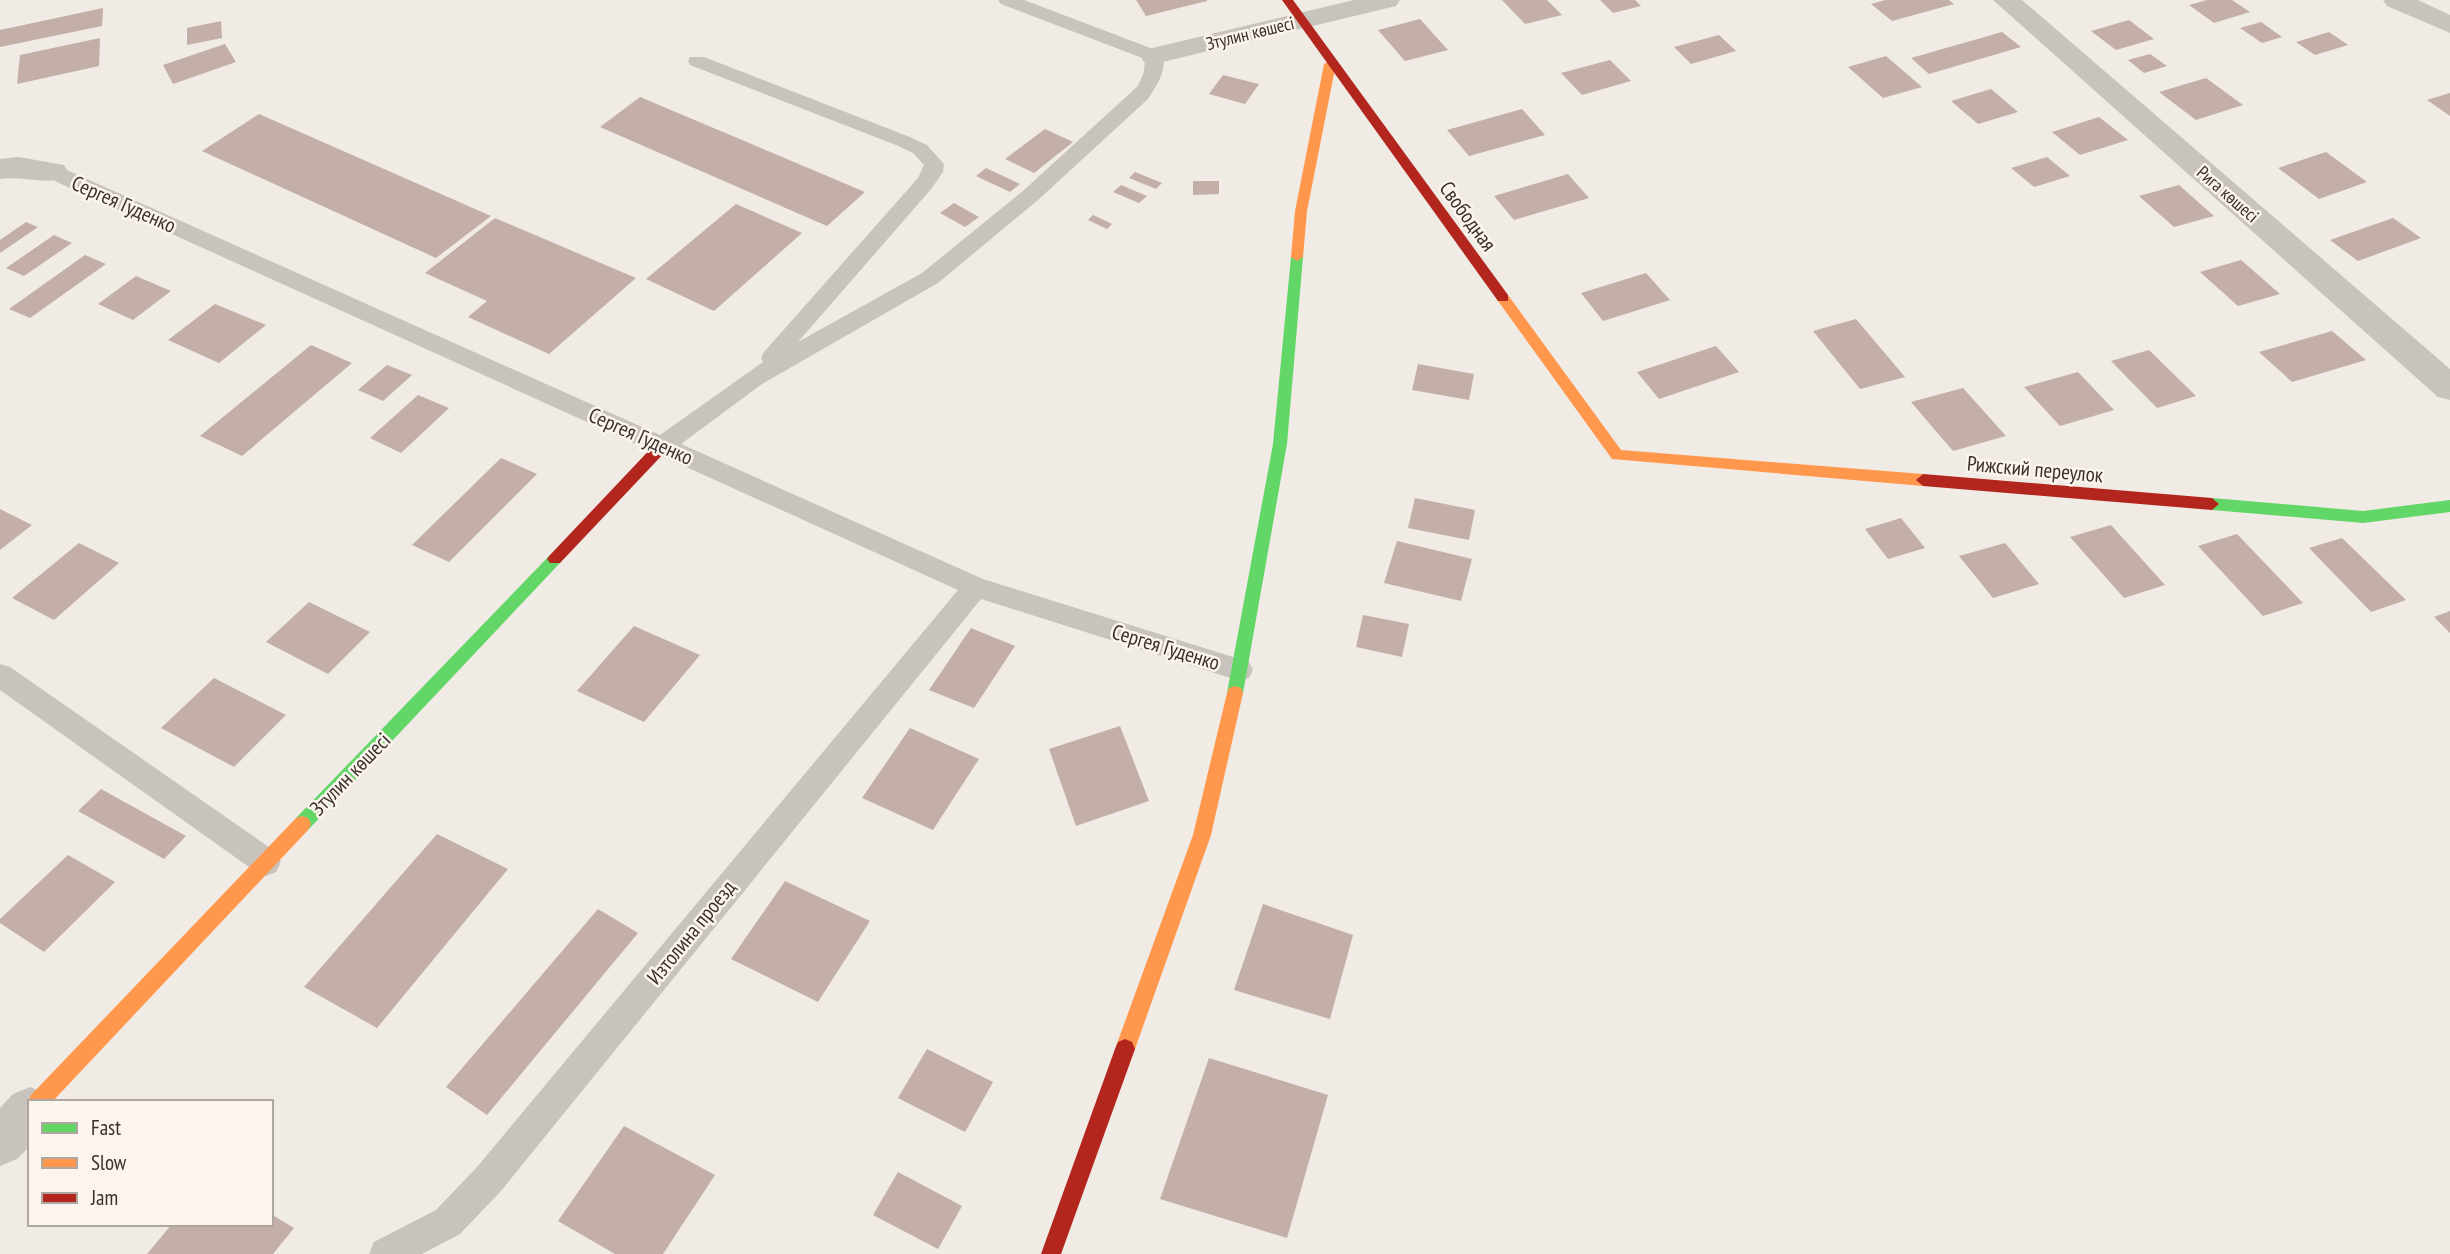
<svg xmlns="http://www.w3.org/2000/svg" width="2450" height="1254" font-family="'PT Sans Narrow',sans-serif">
<style>
.building{fill:#c3afa7}
.lines{fill:none;stroke-linecap:round;stroke-linejoin:round}
.lane{fill:#c9c3be;fill-rule:evenodd}
.street{fill:#c9c3be;fill-rule:evenodd}
.fast{fill:#63d668;fill-rule:evenodd}
.slow{fill:#ff974d;fill-rule:evenodd}
.jam{fill:#b3261e;fill-rule:evenodd}
.labels{text-anchor:middle;dominant-baseline:central;stroke-width:5;stroke-linejoin:round;paint-order:stroke}
.far-street-label{font-size:18px;fill:#3b302b;stroke:#fbf5ee}
.street-label{font-size:21px;fill:#3b302b;stroke:#fbf5ee}
</style>
<rect width="100%" height="100%" fill="#f0ebe5"/>
<g class="building">
<polygon points="1136,0 1207,0 1207,1 1146,16"/>
<polygon points="1502,0 1547,0 1562,15 1525,24"/>
<polygon points="1600,0 1635,0 1641,6 1613,13"/>
<polygon points="1885,0 1949,0 1954,4 1892,21 1871,4"/>
<polygon points="2207,0 2232,0 2250,12 2214,23 2189,5"/>
<polygon points="103,8 102,26 0,47 0,30"/>
<polygon points="1420,19 1448,50 1405,61 1378,30"/>
<polygon points="2129,20 2154,39 2116,50 2091,31"/>
<polygon points="221,21 222,38 187,45 187,28"/>
<polygon points="2261,22 2282,37 2262,43 2240,28"/>
<polygon points="2002,32 2021,47 1929,74 1911,58"/>
<polygon points="2329,32 2348,45 2315,55 2296,42"/>
<polygon points="1719,35 1736,51 1691,64 1674,47"/>
<polygon points="100,38 99,66 17,84 20,55"/>
<polygon points="225,44 236,62 173,84 163,65"/>
<polygon points="2150,54 2167,66 2144,73 2128,60"/>
<polygon points="1886,56 1922,87 1883,98 1848,67"/>
<polygon points="1610,60 1631,81 1582,95 1561,73"/>
<polygon points="1223,75 1259,84 1245,104 1209,94"/>
<polygon points="2206,78 2243,105 2196,120 2159,92"/>
<polygon points="1991,89 2018,112 1978,124 1951,101"/>
<polygon points="2450,93 2450,116 2427,100"/>
<polygon points="640,97 865,192 827,226 600,127"/>
<polygon points="1522,109 1545,135 1469,156 1447,130"/>
<polygon points="259,114 491,216 436,258 202,151"/>
<polygon points="2099,117 2128,140 2080,155 2052,132"/>
<polygon points="1045,129 1073,142 1034,173 1005,159"/>
<polygon points="2326,152 2367,182 2319,199 2278,168"/>
<polygon points="2047,157 2070,176 2034,187 2011,168"/>
<polygon points="986,168 1020,184 1010,192 976,176"/>
<polygon points="1135,172 1162,183 1156,189 1129,178"/>
<polygon points="1568,174 1589,198 1514,220 1494,196"/>
<polygon points="1193,181 1219,181 1219,194 1193,195"/>
<polygon points="1121,185 1147,196 1139,203 1113,192"/>
<polygon points="2179,185 2214,216 2174,227 2139,196"/>
<polygon points="954,203 979,217 965,227 940,213"/>
<polygon points="736,204 802,233 714,311 646,279"/>
<polygon points="1093,215 1112,224 1107,229 1088,220"/>
<polygon points="495,218 636,278 549,354 468,317 487,301 425,273"/>
<polygon points="2393,218 2421,238 2358,261 2330,240"/>
<polygon points="26,222 38,227 0,253 0,240"/>
<polygon points="54,235 72,243 24,276 6,268"/>
<polygon points="85,255 106,264 30,318 9,309"/>
<polygon points="2241,260 2280,294 2238,306 2200,272"/>
<polygon points="1646,273 1670,300 1603,321 1581,293"/>
<polygon points="136,276 171,291 133,320 98,304"/>
<polygon points="215,304 266,325 219,363 168,340"/>
<polygon points="1856,319 1905,377 1860,389 1813,331"/>
<polygon points="2332,331 2366,360 2292,382 2259,352"/>
<polygon points="311,345 352,363 242,456 200,436"/>
<polygon points="1716,346 1739,372 1659,399 1637,372"/>
<polygon points="2149,350 2196,396 2157,408 2111,361"/>
<polygon points="1418,364 1474,374 1469,400 1412,390"/>
<polygon points="387,365 412,375 383,401 358,390"/>
<polygon points="2078,372 2114,410 2060,426 2024,387"/>
<polygon points="1963,388 2006,436 1953,451 1911,402"/>
<polygon points="418,395 449,408 401,453 370,438"/>
<polygon points="501,458 537,474 449,562 412,545"/>
<polygon points="1415,498 1475,510 1469,540 1408,528"/>
<polygon points="0,509 32,525 0,550"/>
<polygon points="1901,518 1925,548 1888,559 1865,529"/>
<polygon points="2111,525 2165,585 2124,598 2070,537"/>
<polygon points="2237,534 2303,603 2263,616 2198,546"/>
<polygon points="2342,538 2406,600 2371,612 2309,548"/>
<polygon points="1397,541 1472,559 1461,601 1384,583"/>
<polygon points="79,543 119,563 54,620 12,598"/>
<polygon points="2005,543 2039,584 1993,598 1959,556"/>
<polygon points="309,602 370,632 328,674 266,642"/>
<polygon points="2450,611 2450,633 2434,617"/>
<polygon points="1363,615 1409,624 1402,657 1356,647"/>
<polygon points="634,626 700,655 644,722 577,691"/>
<polygon points="971,628 1015,646 974,708 929,690"/>
<polygon points="214,678 286,715 234,767 161,728"/>
<polygon points="1120,726 1149,801 1076,826 1049,749"/>
<polygon points="910,728 979,759 933,830 862,798"/>
<polygon points="101,789 186,836 164,859 78,811"/>
<polygon points="437,834 508,869 377,1028 304,987"/>
<polygon points="68,855 115,882 44,952 0,923 0,919"/>
<polygon points="785,881 870,921 818,1002 731,959"/>
<polygon points="1263,904 1353,935 1330,1019 1234,990"/>
<polygon points="598,909 638,933 487,1115 446,1087"/>
<polygon points="927,1049 993,1082 965,1132 898,1098"/>
<polygon points="1209,1058 1328,1095 1287,1238 1160,1199"/>
<polygon points="624,1126 715,1175 663,1254 615,1254 558,1221"/>
<polygon points="898,1172 962,1206 938,1249 873,1215"/>
<polygon points="271,1214 294,1228 273,1254 147,1254 172,1224 271,1224"/>
</g>
<g class="lines">
<g class="lane">
<path d="M 998,0 L 1024,0 L 1161,52 C 1169,69 1157,85 1148,99 L 1038,200 L 938,283 L 762,384 L 681,444 L 983,579 L 1249,662 L 1253,670 L 1249,678 L 1240,681 L 981,599 L 501,1191 L 460,1234 L 422,1254 L 369,1254 L 374,1242 L 436,1210 L 477,1167 L 958,590 L 46,177 L 43,172 L 46,167 L 60,167 L 660,435 L 763,362 L 761,358 L 764,352 L 918,178 L 924,165 L 913,153 L 896,145 L 690,65 L 688,61 L 690,57 L 704,57 L 910,137 L 927,145 L 944,164 L 943,172 L 932,188 L 798,342 L 922,273 L 1024,190 L 1138,86 L 1144,72 L 1145,59 L 1001,4 Z"/>
<polygon points="0,664 10,667 276,852 281,862 276,872 266,876 256,872 0,690"/>
</g>
<g class="street">
<polygon points="1354,0 1400,0 1396,6 1154,64 1144,62 1140,56 1144,50"/>
<polygon points="1993,0 2022,0 2450,369 2450,400 2438,397"/>
<polygon points="2383,0 2418,0 2450,15 2450,33 2387,6"/>
<path d="M 19,157 L 64,165 L 68,172 L 64,179 C 43,184 21,176 0,179 L 0,159 Z"/>
<polygon points="30,1087 47,1094 50,1102 30,1102 30,1146 17,1159 0,1166 0,1108 13,1094"/>
</g>
<g class="fast">
<polygon points="1297,253 1303,257 1287,444 1243,693 1241,698 1235,700 1229,698 1227,693 1273,444 1291,257"/>
<polygon points="2212,498 2363,511 2450,500 2450,512 2363,523 2212,510 2205,504"/>
<polygon points="555,553 560,555 563,559 560,563 308,830 302,832 296,830 293,824 296,818 550,555"/>
</g>
<g class="slow">
<polygon points="1330,61 1336,64 1307,211 1303,257 1297,261 1291,257 1295,211 1324,64"/>
<polygon points="1503,293 1508,295 1621,450 1923,474 1930,480 1923,486 1612,459 1498,301 1496,298"/>
<polygon points="1235,686 1241,688 1243,693 1211,835 1135,1049 1132,1056 1125,1059 1118,1056 1115,1049 1193,835 1227,693 1229,688"/>
<polygon points="302,816 308,818 311,824 308,830 52,1102 30,1102 30,1106 28,1102 31,1095 296,818"/>
</g>
<g class="jam">
<polygon points="1282,0 1293,0 1508,295 1508,301 1498,301"/>
<polygon points="662,441 669,446 667,450 560,563 550,563 547,559 550,555 657,442"/>
<polygon points="1923,474 2212,498 2219,504 2212,510 1923,486 1916,480"/>
<polygon points="1125,1039 1132,1042 1135,1049 1061,1254 1041,1254 1115,1049 1118,1042"/>
</g>
</g>
<g class="labels">
<g class="far-street-label">
<text transform="translate(1250 33) rotate(-14)">Зтулин көшесі</text>
<text transform="translate(2228 194) rotate(41)">Рига көшесі</text>
</g>
<g class="street-label">
<text transform="translate(124 204) rotate(24)">Сергея Гуденко</text>
<text transform="translate(1468 216) rotate(54)">Свободная</text>
<text transform="translate(641 436) rotate(24)">Сергея Гуденко</text>
<text transform="translate(2035 469) rotate(5)">Рижский переулок</text>
<text transform="translate(1166 647) rotate(17)">Сергея Гуденко</text>
<text transform="translate(350 774) rotate(-46)">Зтулин көшесі</text>
<text transform="translate(691 932) rotate(-51)">Изтолина проезд</text>
</g>
</g>
<rect x="28" y="1100" width="245" height="126" fill="#fbf5ee" stroke="#aea6a0" stroke-width="2"/>
<rect x="42" y="1123" width="35" height="10" fill="#63d668" stroke="#aea6a0" stroke-width="2"/>
<text x="91" y="1135" font-size="21" fill="#3b302b">Fast</text>
<rect x="42" y="1158" width="35" height="10" fill="#ff974d" stroke="#aea6a0" stroke-width="2"/>
<text x="91" y="1170" font-size="21" fill="#3b302b">Slow</text>
<rect x="42" y="1193" width="35" height="10" fill="#b3261e" stroke="#aea6a0" stroke-width="2"/>
<text x="91" y="1205" font-size="21" fill="#3b302b">Jam</text>
</svg>
